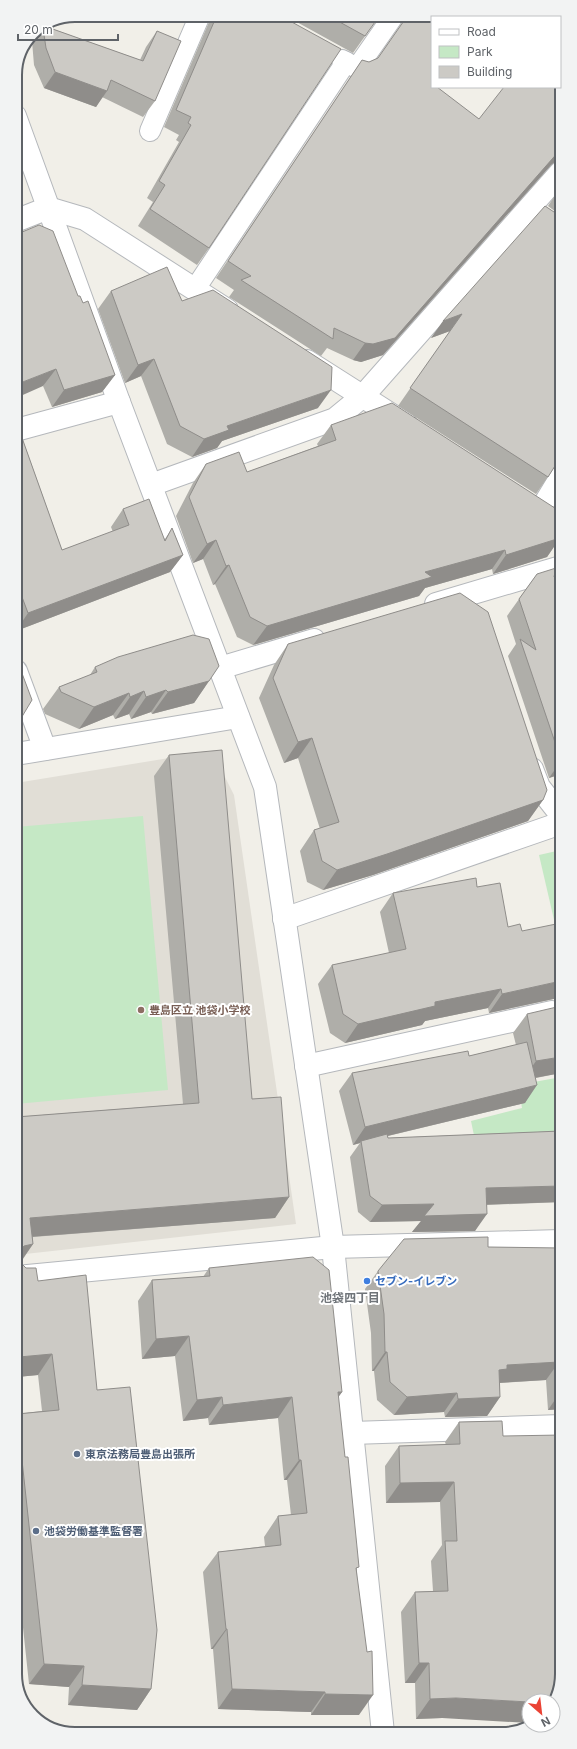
<svg xmlns="http://www.w3.org/2000/svg" width="577" height="1749" font-family="Inter,'Noto Sans JP',sans-serif">
<style>
.education{fill:#e1ded6}
.green{fill:#c5e8c5}
.lines{fill:none;stroke-linecap:round;stroke-linejoin:round}
.lane-casing{stroke:#b5b8bc;stroke-width:22}
.street-casing{stroke:#b5b8bc;stroke-width:24}
.lane{stroke:#fff;stroke-width:20}
.street{stroke:#fff;stroke-width:22}
.wall{fill:#afaea9}
.shaded-wall{fill:#8f8d8a}
.building{fill:#cccac5;stroke:#8f8d8a}
.education-dot{fill:#8d6e63;stroke:#fff;stroke-width:1.5}
.shop-dot{fill:#3f7fe0;stroke:#fff;stroke-width:1.5}
.service-dot{fill:#5c6f8a;stroke:#fff;stroke-width:1.5}
.labels{text-anchor:middle;dominant-baseline:central;stroke-width:4;stroke-linejoin:round;paint-order:stroke}
.education-label{font-size:11px;font-weight:bold;fill:#785e54;stroke:#fff;text-anchor:start}
.shop-label{font-size:11px;font-weight:bold;fill:#366cbe;stroke:#fff;text-anchor:start}
.service-label{font-size:11px;font-weight:bold;fill:#4e5e75;stroke:#fff;text-anchor:start}
.neighbourhood-label{font-size:12px;font-weight:bold;fill:#70757a;stroke:#fff}
.rim{fill:none;stroke:#5f6368;stroke-width:2}
</style>
<rect width="100%" height="100%" fill="#f1efe8"/>
<polygon class="education" points="212,751 234,795 296,1224 16,1255 16,783"/>
<g class="green">
<polygon points="143,816 168,1090 16,1104 16,827"/>
<polygon points="561,850 561,950 539,855"/>
<polygon points="561,1077 561,1137 476,1145 471,1121 522,1108 518,1085"/>
</g>
<g class="lines">
<defs>
<g id="lane">
<polyline points="342,60 357,68 394,15"/>
<polyline points="150,131 200,15"/>
<polyline points="195,289 346,62"/>
<polyline points="539,511 561,475"/>
</g>
<g id="street">
<polyline points="15,116 119,402 265,787 333,1247 383,1733"/>
<polyline points="15,221 48,208 85,219 227,310"/>
<polyline points="307,361 406,424"/>
<polyline points="16,430 119,402"/>
<polyline points="151,485 335,419 363,396 560,173"/>
<polyline points="436,604 561,567"/>
<polyline points="220,668 314,640"/>
<polyline points="16,671 45,749"/>
<polyline points="16,754 238,717"/>
<polyline points="532,769 539,787 561,815"/>
<polyline points="284,919 561,823"/>
<polyline points="306,1066 552,1012"/>
<polyline points="17,1277 333,1247 561,1241"/>
<polyline points="352,1433 562,1426"/>
</g>
</defs>
<use href="#lane" class="lane-casing"/>
<use href="#street" class="street-casing"/>
<use href="#lane" class="lane"/>
<use href="#street" class="street"/>
</g>
<g class="wall">
<polygon points="212,15 279,15 209,248 197,265 138,226 153,202 147,198 179,142 176,140 179,135 164,127"/>
<polygon points="284,15 380,15 353,53"/>
<polygon points="405,15 506,15 510,17 432,17 432,87 479,119 556,161 551,165 383,355 361,362 353,360 327,348 321,356 229,297 234,290 216,278 362,60 369,62 378,58 403,22"/>
<polygon points="47,27 140,60 146,47 157,31 155,101 143,117 102,97 96,107 44,88 34,65 32,41 40,30"/>
<polygon points="560,188 560,215 548,206"/>
<polygon points="560,216 560,464 556,465 536,494 398,406 450,331 431,338"/>
<polygon points="111,291 182,301 318,408 222,441 217,448 192,457 167,444 141,376 125,383 98,309"/>
<polygon points="78,296 115,375 102,392 52,407 43,386"/>
<polygon points="16,421 62,550 113,532 111,527 123,509 165,539 172,528 183,555 170,572 16,631"/>
<polygon points="331,425 560,538 547,557 493,574 492,569 425,588 419,596 253,645 237,637 215,584 213,585 203,559 193,563 176,516 193,483 206,464 247,472 318,446 317,444"/>
<polygon points="561,497 561,507 556,505"/>
<polygon points="537,574 554,577 561,575 561,774 549,778 508,656 516,644 507,616"/>
<polygon points="288,644 543,800 528,821 373,875 323,890 307,882 300,851 314,830 320,829 298,758 284,763 259,698 274,665"/>
<polygon points="95,667 209,681 194,703 152,714 151,712 131,719 129,714 115,719 113,715 79,729 45,714 43,709 59,687 90,675"/>
<polygon points="169,755 252,1099 289,1197 275,1218 33,1237 33,1244 21,1262 21,1263 38,1281 97,1390 151,1689 137,1710 68,1705 69,1687 29,1684 17,1571 17,1414 42,1411 38,1375 17,1377 16,1117 183,1104 154,776"/>
<polygon points="477,887 508,927 522,931 558,998 489,1013 488,1008 425,1021 422,1025 345,1043 330,1033 318,984 332,965 389,953 380,912 393,893"/>
<polygon points="527,1014 561,1073 536,1078 525,1103 388,1136 388,1138 561,1131 561,1202 487,1205 475,1231 412,1232 421,1221 370,1222 358,1212 350,1157 360,1143 353,1145 339,1091 352,1073 469,1056 516,1045 513,1033"/>
<polygon points="488,1247 557,1249 562,1409 548,1410 546,1380 500,1383 500,1397 487,1416 445,1417 444,1412 394,1415 377,1400 374,1371 372,1371 371,1333 365,1289 378,1271"/>
<polygon points="209,1268 342,1392 338,1397 357,1570 359,1715 311,1715 311,1712 218,1709 213,1649 211,1649 203,1572 218,1552 265,1546 264,1537 278,1516 291,1515 287,1480 284,1480 278,1418 209,1425 208,1418 183,1421 175,1356 142,1359 138,1301 152,1280 203,1277"/>
<polygon points="502,1421 442,1718 416,1719 415,1683 405,1683 401,1612 415,1592 433,1591 431,1561 442,1545 440,1502 386,1503 385,1466 399,1446 446,1445 445,1442 459,1422"/>
</g>
<g class="shaded-wall">
<polygon points="55,72 107,91 96,107 44,88"/>
<polygon points="560,150 560,161 556,161 551,165 383,355 361,362 353,360 365,343"/>
<polygon points="462,314 450,331 431,338 443,321"/>
<polygon points="154,359 141,376 125,383 138,365"/>
<polygon points="56,369 43,386 16,398 15,385"/>
<polygon points="115,375 102,392 52,407 64,390"/>
<polygon points="331,390 318,408 222,441 217,448 192,457 204,439 227,426"/>
<polygon points="560,458 560,464 555,465"/>
<polygon points="560,538 547,557 493,574 506,555"/>
<polygon points="216,540 203,559 193,563 207,544"/>
<polygon points="505,550 492,569 425,588 419,596 253,645 267,626 425,572"/>
<polygon points="183,555 170,572 16,631 28,613"/>
<polygon points="229,565 215,584 213,585 226,566"/>
<polygon points="209,681 194,703 152,714 168,692"/>
<polygon points="166,690 151,712 131,719 146,697"/>
<polygon points="144,691 129,714 115,719 130,697"/>
<polygon points="129,693 113,715 79,729 94,707"/>
<polygon points="16,720 20,720 16,726"/>
<polygon points="312,738 298,758 284,763 298,742"/>
<polygon points="561,761 561,774 549,778"/>
<polygon points="543,800 528,821 373,875 323,890 337,870"/>
<polygon points="561,981 561,998 558,998 489,1013 502,994"/>
<polygon points="501,989 488,1008 425,1021 422,1025 345,1043 358,1024 435,1002"/>
<polygon points="561,1057 561,1073 523,1080 536,1061"/>
<polygon points="537,1085 525,1103 362,1142 361,1141 360,1143 353,1145 365,1127"/>
<polygon points="561,1186 561,1202 475,1205 486,1188"/>
<polygon points="289,1197 275,1218 16,1238 30,1218"/>
<polygon points="434,1204 487,1214 475,1231 412,1232 421,1221 370,1222 382,1205"/>
<polygon points="33,1244 19,1264 16,1256 24,1246"/>
<polygon points="189,1336 175,1356 142,1359 156,1339"/>
<polygon points="385,1352 387,1352 374,1371 372,1371"/>
<polygon points="52,1354 38,1375 17,1377 17,1360 19,1357"/>
<polygon points="559,1362 546,1380 497,1383 499,1370 507,1365"/>
<polygon points="561,1391 562,1391 562,1409 548,1410"/>
<polygon points="338,1392 342,1392 328,1412"/>
<polygon points="457,1393 444,1412 394,1415 407,1397"/>
<polygon points="222,1397 208,1418 183,1421 197,1400"/>
<polygon points="292,1397 278,1418 209,1425 223,1405"/>
<polygon points="500,1397 487,1416 445,1417 458,1399"/>
<polygon points="299,1460 301,1460 287,1480 284,1480"/>
<polygon points="454,1482 440,1502 386,1503 400,1483"/>
<polygon points="226,1629 227,1629 213,1649 211,1649"/>
<polygon points="419,1663 429,1663 415,1683 405,1683"/>
<polygon points="44,1664 84,1666 69,1687 29,1684"/>
<polygon points="82,1685 151,1689 137,1710 68,1705"/>
<polygon points="232,1689 325,1692 311,1712 218,1709"/>
<polygon points="325,1694 373,1695 359,1715 311,1715"/>
<polygon points="456,1698 529,1702 529,1723 442,1718 416,1719 430,1699"/>
</g>
<g class="building">
<polygon points="217,15 279,15 341,49 209,248 150,209 165,185 159,181 191,125 188,123 191,117 176,110"/>
<polygon points="327,15 380,15 365,36"/>
<polygon points="408,15 477,15 476,17 432,17 432,87 437,87 479,119 504,87 560,87 560,60 560,150 395,338 373,344 365,343 334,328 333,339 241,280 251,276 228,261 362,60 369,62 378,58"/>
<polygon points="501,15 506,15 510,17 504,17"/>
<polygon points="47,27 143,61 157,31 181,41 155,101 111,80 107,91 55,72 46,48 43,28"/>
<polygon points="545,206 560,216 560,458 548,477 410,388 462,314 443,321"/>
<polygon points="39,225 53,231 78,296 80,296 83,303 88,301 115,375 64,390 56,369 15,385 15,235"/>
<polygon points="167,267 182,301 213,290 332,367 331,390 227,426 229,430 204,439 180,426 154,359 138,365 111,291"/>
<polygon points="392,403 561,512 560,538 506,555 505,550 425,572 432,577 267,626 250,617 229,565 226,566 216,540 207,544 189,497 206,464 239,452 247,472 336,440 331,425"/>
<polygon points="16,421 62,550 129,525 123,509 149,499 165,541 172,528 183,555 28,613 16,581"/>
<polygon points="556,568 554,577 561,575 561,760 520,639 536,650 519,599 537,574"/>
<polygon points="460,593 488,612 547,790 543,800 387,854 337,870 322,861 314,830 339,822 312,738 298,742 273,678 288,644"/>
<polygon points="193,635 209,639 219,666 209,681 168,692 166,690 146,697 144,691 130,697 129,693 94,707 61,692 59,687 97,672 95,667 118,657"/>
<polygon points="16,660 17,660 32,700 20,720 16,720"/>
<polygon points="222,750 252,1099 281,1097 289,1197 30,1218 33,1244 24,1246 20,1251 19,1257 21,1263 26,1268 36,1268 38,1281 86,1275 97,1390 130,1387 157,1630 151,1689 82,1685 84,1666 44,1664 17,1414 59,1410 52,1354 19,1357 18,1354 17,1354 16,1117 199,1103 169,755"/>
<polygon points="476,878 477,887 500,883 508,927 520,924 522,931 561,923 561,981 502,994 501,989 435,1002 435,1006 358,1024 343,1014 332,965 406,949 393,893"/>
<polygon points="561,1006 561,1057 536,1061 527,1014"/>
<polygon points="527,1042 537,1085 365,1127 352,1073 468,1051 469,1056"/>
<polygon points="561,1131 561,1186 486,1188 487,1214 424,1216 434,1204 382,1205 370,1196 361,1141 387,1134 388,1138"/>
<polygon points="488,1237 488,1247 561,1248 562,1391 561,1391 559,1362 507,1365 507,1369 499,1370 500,1397 458,1399 457,1393 407,1397 390,1382 387,1352 385,1352 384,1314 378,1271 404,1239"/>
<polygon points="313,1257 329,1270 342,1392 338,1392 345,1457 348,1457 359,1567 356,1568 367,1652 372,1651 373,1695 325,1694 325,1692 232,1689 227,1629 226,1629 218,1552 281,1545 278,1516 307,1513 301,1460 299,1460 292,1397 223,1405 222,1397 197,1400 189,1336 156,1339 152,1280 210,1276 209,1268"/>
<polygon points="502,1421 503,1436 562,1435 562,1674 553,1701 529,1701 529,1702 456,1698 430,1699 429,1663 419,1663 415,1592 448,1591 445,1541 457,1541 454,1482 400,1483 399,1446 460,1444 459,1422"/>
</g>
<circle class="education-dot" cx="141" cy="1010" r="4"/>
<circle class="shop-dot" cx="367" cy="1281" r="4"/>
<g class="service-dot">
<circle cx="77" cy="1454" r="4"/>
<circle cx="36" cy="1531" r="4"/>
</g>
<g class="labels">
<g class="education-label">
<text x="149" y="1010">豊島区立 池袋小学校</text>
</g>
<g class="shop-label">
<text x="375" y="1281">セブン-イレブン</text>
</g>
<g class="service-label">
<text x="85" y="1454">東京法務局豊島出張所</text>
<text x="44" y="1531">池袋労働基準監督署</text>
</g>
<g class="neighbourhood-label">
<text x="350" y="1297">池袋四丁目</text>
</g>
</g>
<path d="M0 0H577V1749H0ZM75 22H502A53 53 0 0 1 555 75V1674A53 53 0 0 1 502 1727H75A53 53 0 0 1 22 1674V75A53 53 0 0 1 75 22Z" fill="#f2f3f3" fill-rule="evenodd"/>
<path class="rim" d="M75 22H502A53 53 0 0 1 555 75V1674A53 53 0 0 1 502 1727H75A53 53 0 0 1 22 1674V75A53 53 0 0 1 75 22Z"/>
<rect x="431" y="16" width="130" height="72" fill="#ffffff" stroke="#bfc1c3"/>
<rect x="439" y="29" width="20" height="6" fill="#ffffff" stroke="#bfc1c3"/>
<text x="467" y="36" font-size="12" fill="#5f6368">Road</text>
<rect x="439" y="46" width="20" height="12" fill="#c5e8c5" stroke="#bfc1c3"/>
<text x="467" y="56" font-size="12" fill="#5f6368">Park</text>
<rect x="439" y="66" width="20" height="12" fill="#cccac5" stroke="#bfc1c3"/>
<text x="467" y="76" font-size="12" fill="#5f6368">Building</text>
<g transform="translate(541 1713) rotate(152)"><circle r="19" fill="#ffffff" stroke="#bfc1c3"/>
<path d="M0-3L7 15L0 10L-7 15Z" fill="#ea4335"/>
<text y="-6" font-size="11" font-weight="bold" text-anchor="middle" fill="#5f6368">N</text>
</g>
<path d="M18 34v6h100v-6" fill="none" stroke="#5f6368" stroke-width="2"/>
<text x="24" y="34" font-size="12" fill="#5f6368" stroke="#ffffff" stroke-width="3" paint-order="stroke">20 m</text>
</svg>
